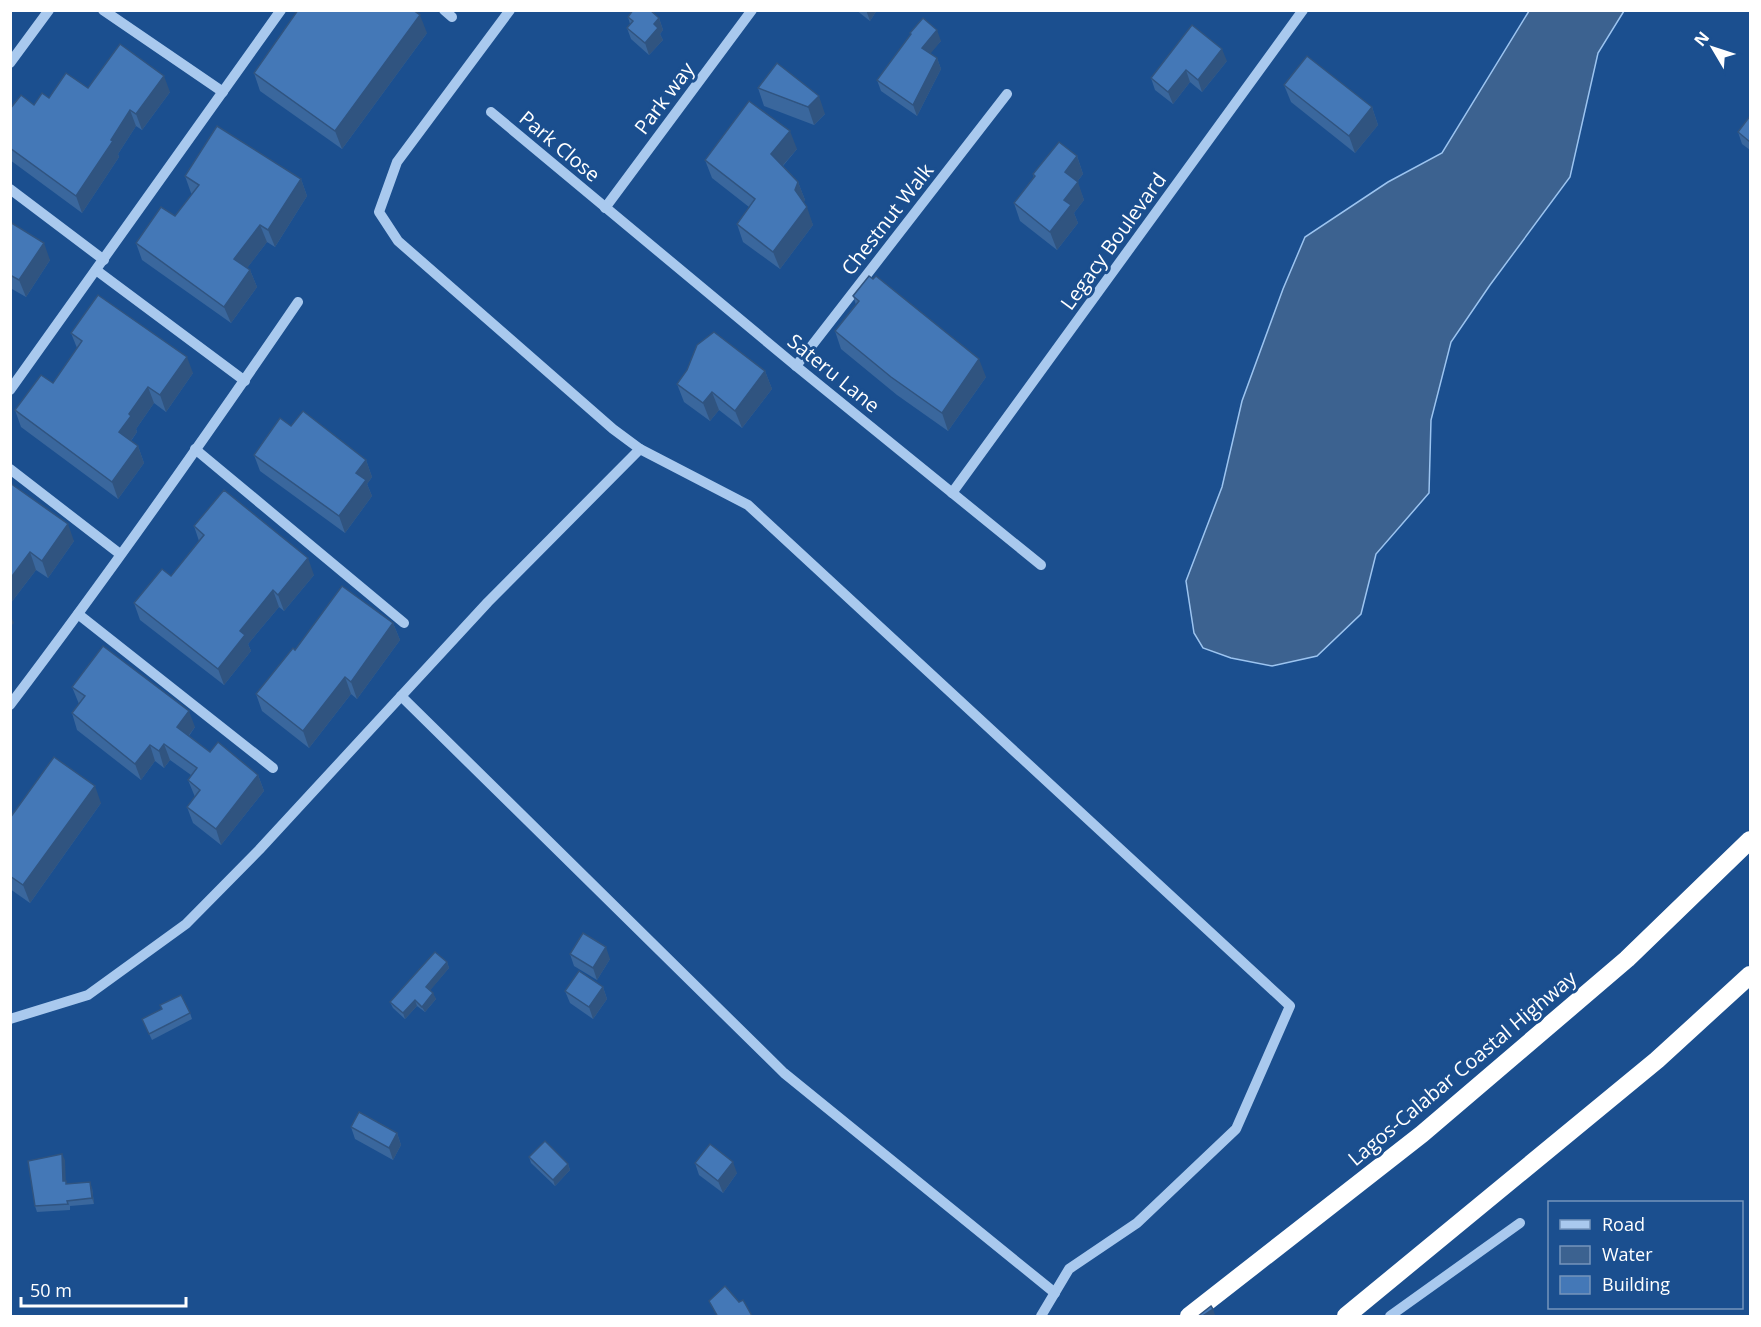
<svg xmlns="http://www.w3.org/2000/svg" width="1761" height="1327" font-family="'Open Sans',sans-serif">
<style>
.water{fill:#3c6290;stroke:#9cc4f0;stroke-width:1.5}
.lines{fill:none;stroke-linecap:round;stroke-linejoin:round}
.minor{stroke:#a9c9ee;stroke-width:10}
.highway{stroke:#fff;stroke-width:18}
.wall{fill:#3a679d}
.shaded-wall{fill:#305480}
.building{fill:#4478b7;stroke:#305480;stroke-width:1.5}
.labels{text-anchor:middle;dominant-baseline:central;stroke-width:6;stroke-linejoin:round;paint-order:stroke}
.street-label{font-size:20px;fill:#fff;stroke:#1b4f8f}
</style>
<rect width="100%" height="100%" fill="#1b4f8f"/>
<polygon class="water" points="1529,11 1624,11 1598,53 1570,177 1490,285 1451,342 1431,420 1429,493 1376,554 1361,614 1317,656 1272,666 1231,658 1203,648 1194,633 1186,581 1222,487 1242,401 1283,289 1305,237 1388,182 1442,153"/>
<g class="lines">
<g class="minor">
<polyline points="103,10 223,92"/>
<polyline points="444,10 452,17"/>
<polyline points="510,10 397,162 379,212 398,241 613,429 640,449 748,505 1290,1006 1236,1129 1137,1223 1069,1269 1041,1316"/>
<polyline points="10,63 49,10"/>
<polyline points="491,112 796,366 1041,565"/>
<polyline points="10,189 104,260"/>
<polyline points="605,208 752,10"/>
<polyline points="96,270 245,381"/>
<polyline points="796,366 1007,94"/>
<polyline points="10,390 281,10"/>
<polyline points="195,449 404,623"/>
<polyline points="10,469 120,554"/>
<polyline points="952,493 1303,10"/>
<polyline points="78,614 273,768"/>
<polyline points="401,696 784,1073 1055,1293"/>
<path d="M 10,705 C 110,573 205,438 298,302"/>
<polyline points="10,1019 88,995 186,924 259,850 488,602 640,449"/>
<polyline points="1390,1316 1520,1223"/>
</g>
<g class="highway">
<polyline points="1189,1316 1422,1134 1627,959 1750,840"/>
<polyline points="1346,1316 1657,1060 1750,975"/>
</g>
</g>
<g class="wall">
<polygon points="856,10 877,10 870,21"/>
<polygon points="628,17 659,18 663,30 660,34 663,40 649,55 631,39 627,28 630,24"/>
<polygon points="427,33 342,149 260,91 254,73"/>
<polygon points="910,33 941,41 930,53 937,58 941,69 917,116 881,91 877,80 910,35"/>
<polygon points="1227,61 1202,92 1190,82 1173,104 1155,90 1151,78"/>
<polygon points="1284,85 1372,107 1378,125 1355,153 1291,102"/>
<polygon points="88,88 170,92 142,130 136,126 118,154 119,157 82,213 10,160 10,109 34,105"/>
<polygon points="758,88 825,114 814,125 764,106"/>
<polygon points="1750,116 1750,150 1742,144 1738,132"/>
<polygon points="797,149 783,166 798,182 805,200 803,202 813,225 780,269 743,242 737,224 749,207 712,178 705,160"/>
<polygon points="1077,156 1083,174 1077,182 1084,200 1074,213 1078,223 1057,250 1020,221 1014,203 1034,178 1033,174"/>
<polygon points="185,176 301,179 307,196 275,247 267,242 247,268 250,270 257,287 231,323 142,260 136,243 175,216 192,194 191,193"/>
<polygon points="10,222 50,260 26,297 12,289 10,291"/>
<polygon points="853,296 986,377 948,431 897,395 841,349 835,331 856,305"/>
<polygon points="71,333 193,373 166,412 154,403 136,429 137,432 131,441 138,446 144,463 118,499 21,427 15,410 53,383 77,348"/>
<polygon points="687,370 765,371 772,389 742,428 719,410 710,421 684,402 677,384"/>
<polygon points="291,426 366,460 372,477 367,484 372,496 345,533 260,471 254,455"/>
<polygon points="10,483 74,541 48,578 36,570 10,604"/>
<polygon points="194,526 314,575 284,611 279,607 248,644 251,651 224,685 140,620 134,603 171,576 199,541"/>
<polygon points="393,623 400,640 357,699 351,694 309,748 262,711 256,694 295,650"/>
<polygon points="72,687 195,727 189,736 210,752 258,775 264,791 221,845 193,823 187,807 195,797 188,780 191,775 170,760 164,768 155,761 141,780 77,730 72,713 79,704"/>
<polygon points="101,803 30,903 10,889 10,818"/>
<polygon points="570,954 610,959 597,980 574,966"/>
<polygon points="447,962 449,968 430,990 436,999 425,1012 417,1006 405,1019 393,1008 390,1002"/>
<polygon points="603,987 607,999 593,1019 570,1003 565,991"/>
<polygon points="190,1013 192,1019 152,1040 142,1019"/>
<polygon points="351,1127 397,1133 401,1145 393,1160 355,1139"/>
<polygon points="529,1157 568,1164 570,1170 555,1186 531,1163"/>
<polygon points="65,1160 65,1181 67,1184 92,1188 94,1204 70,1206 70,1210 37,1212 35,1206"/>
<polygon points="695,1163 737,1173 723,1193 699,1175"/>
</g>
<g class="shaded-wall">
<polygon points="866,10 877,10 870,21"/>
<polygon points="420,15 427,33 342,149 335,131"/>
<polygon points="659,18 663,30 660,34 663,40 649,55 645,43 654,24"/>
<polygon points="937,30 941,41 926,59 922,48"/>
<polygon points="1222,49 1227,61 1202,92 1198,80"/>
<polygon points="937,58 941,69 917,116 913,105"/>
<polygon points="1186,70 1190,82 1173,104 1168,92"/>
<polygon points="164,76 170,92 142,130 136,114"/>
<polygon points="819,96 825,114 814,125 808,107"/>
<polygon points="1372,107 1378,125 1355,153 1349,136"/>
<polygon points="130,110 136,126 118,154 119,157 82,213 76,196 111,140"/>
<polygon points="790,131 797,149 778,171 771,154"/>
<polygon points="1077,156 1083,174 1071,190 1065,172"/>
<polygon points="301,179 307,196 275,247 268,230"/>
<polygon points="798,182 805,200 801,208 795,190"/>
<polygon points="1078,182 1084,200 1074,213 1078,223 1057,250 1050,232 1064,200"/>
<polygon points="807,207 813,225 780,269 773,252"/>
<polygon points="260,225 267,242 241,276 234,259"/>
<polygon points="44,243 50,260 26,297 19,280"/>
<polygon points="250,270 257,287 231,323 224,307"/>
<polygon points="187,357 193,373 166,412 160,395"/>
<polygon points="979,359 986,377 948,431 942,413"/>
<polygon points="765,371 772,389 742,428 735,411"/>
<polygon points="148,387 154,403 136,429 137,432 125,449 119,432 129,414"/>
<polygon points="712,392 719,410 710,421 703,403"/>
<polygon points="138,446 144,463 118,499 112,482"/>
<polygon points="366,460 372,477 367,484 372,496 345,533 339,516 356,473"/>
<polygon points="68,524 74,541 48,578 42,561"/>
<polygon points="30,552 36,570 10,604 10,579"/>
<polygon points="308,558 314,575 284,611 278,595"/>
<polygon points="273,590 279,607 248,644 251,651 224,685 218,669 240,631"/>
<polygon points="10,614 14,623 10,627"/>
<polygon points="393,623 400,640 357,699 351,682"/>
<polygon points="345,677 351,694 309,748 303,731"/>
<polygon points="189,711 195,727 183,743 177,727"/>
<polygon points="164,744 170,760 164,768 159,751"/>
<polygon points="150,745 155,761 141,780 135,764"/>
<polygon points="258,775 264,791 221,845 216,829"/>
<polygon points="95,786 101,803 30,903 23,885"/>
<polygon points="606,947 610,959 597,980 593,968"/>
<polygon points="447,962 449,968 428,993 426,987"/>
<polygon points="603,987 607,999 593,1019 589,1007"/>
<polygon points="433,993 436,999 425,1012 422,1007"/>
<polygon points="415,1000 417,1006 405,1019 403,1013"/>
<polygon points="397,1133 401,1145 393,1160 389,1148"/>
<polygon points="62,1154 65,1160 66,1187 63,1181"/>
<polygon points="733,1162 737,1173 723,1193 718,1181"/>
<polygon points="568,1164 570,1170 555,1186 553,1180"/>
<polygon points="90,1182 92,1188 94,1204 92,1198"/>
<polygon points="1213,1309 1215,1315 1213,1317 1201,1317"/>
</g>
<g class="building">
<polygon points="298,10 413,10 420,15 335,131 254,73"/>
<polygon points="633,10 650,10 659,18 654,24 658,28 645,43 627,28 633,21 628,17"/>
<polygon points="923,18 937,30 922,48 937,58 913,105 877,80 911,34 910,33"/>
<polygon points="1192,25 1222,49 1198,80 1186,70 1168,92 1151,78"/>
<polygon points="120,44 164,76 136,114 130,110 111,140 113,141 76,196 10,148 10,109 21,95 34,105 42,93 49,98 66,73 88,88"/>
<polygon points="1307,56 1372,107 1349,136 1284,85"/>
<polygon points="777,63 819,96 808,107 758,88"/>
<polygon points="749,101 790,131 771,154 798,182 795,190 807,207 773,252 737,224 755,199 705,160"/>
<polygon points="1750,116 1750,142 1738,132"/>
<polygon points="217,126 301,179 268,230 260,225 234,259 250,270 224,307 136,243 161,207 175,216 199,185 185,176"/>
<polygon points="1059,142 1077,156 1065,172 1078,182 1064,200 1071,205 1050,232 1014,203 1035,176 1033,174"/>
<polygon points="10,222 44,243 19,280 10,275"/>
<polygon points="869,276 873,279 876,276 979,359 942,413 891,377 835,331 859,301 853,296"/>
<polygon points="98,295 187,357 160,395 148,387 129,414 131,416 119,432 138,446 112,482 15,410 41,375 53,383 82,341 71,333"/>
<polygon points="714,332 765,371 735,411 712,392 703,403 677,384 687,370 697,345"/>
<polygon points="303,411 366,460 356,473 366,480 339,516 254,455 280,418 291,426"/>
<polygon points="10,483 68,524 42,561 30,552 10,579"/>
<polygon points="224,490 308,558 278,595 273,590 240,631 245,635 218,669 134,603 162,569 171,576 204,535 194,526"/>
<polygon points="342,586 393,623 351,682 345,677 303,731 256,694 293,648 295,650"/>
<polygon points="103,646 189,711 177,727 210,752 218,742 258,775 216,829 187,807 200,790 188,780 197,768 164,744 159,751 150,745 135,764 72,713 85,696 72,687"/>
<polygon points="54,757 95,786 23,885 10,876 10,818"/>
<polygon points="583,933 606,947 593,968 570,954"/>
<polygon points="435,952 447,962 426,987 433,993 422,1007 415,1000 403,1013 390,1002"/>
<polygon points="579,971 603,987 589,1007 565,991"/>
<polygon points="181,995 190,1013 149,1034 142,1019 162,1009 160,1005"/>
<polygon points="359,1112 397,1133 389,1148 351,1127"/>
<polygon points="545,1141 568,1164 553,1180 529,1157"/>
<polygon points="710,1144 733,1162 718,1181 695,1163"/>
<polygon points="62,1154 63,1181 66,1181 66,1184 90,1182 92,1198 67,1201 68,1204 35,1206 28,1161"/>
<polygon points="725,1286 739,1302 743,1300 752,1316 718,1317 709,1301"/>
<polygon points="1211,1306 1213,1309 1201,1317 1197,1317"/>
</g>
<g class="labels">
<g class="street-label">
<text transform="translate(664 98) rotate(-53)">Park way</text>
<text transform="translate(560 146) rotate(40)">Park Close</text>
<text transform="translate(887 219) rotate(-52)">Chestnut Walk</text>
<text transform="translate(1113 241) rotate(-54)">Legacy Boulevard</text>
<text transform="translate(834 373) rotate(39)">Sateru Lane</text>
<text transform="translate(1462 1068) rotate(-40)">Lagos-Calabar Coastal Highway</text>
</g>
</g>
<rect width="1761" height="1327" fill="none" stroke="#ffffff" stroke-width="24"/>
<rect x="1548" y="1201" width="195" height="108" fill="#1b4f8f" stroke="#7695bc" stroke-width="1.5"/>
<rect x="1560" y="1220" width="30" height="9" fill="#a9c9ee" stroke="#7695bc" stroke-width="1.5"/>
<text x="1602" y="1231" font-size="18" fill="#ffffff">Road</text>
<rect x="1560" y="1246" width="30" height="18" fill="#3c6290" stroke="#7695bc" stroke-width="1.5"/>
<text x="1602" y="1261" font-size="18" fill="#ffffff">Water</text>
<rect x="1560" y="1276" width="30" height="18" fill="#4478b7" stroke="#7695bc" stroke-width="1.5"/>
<text x="1602" y="1291" font-size="18" fill="#ffffff">Building</text>
<g transform="translate(1713 48) rotate(309)" stroke="#1b4f8f" stroke-width="4.5" paint-order="stroke">
<path d="M0-4.5L10 22L0 15L-10 22Z" fill="#ffffff"/>
<text y="-9" font-size="16" font-weight="bold" text-anchor="middle" fill="#ffffff">N</text>
</g>
<path d="M21 1297v9h165v-9" fill="none" stroke="#ffffff" stroke-width="3"/>
<text x="30" y="1297" font-size="18" fill="#ffffff" stroke="#1b4f8f" stroke-width="4.5" paint-order="stroke">50 m</text>
</svg>
